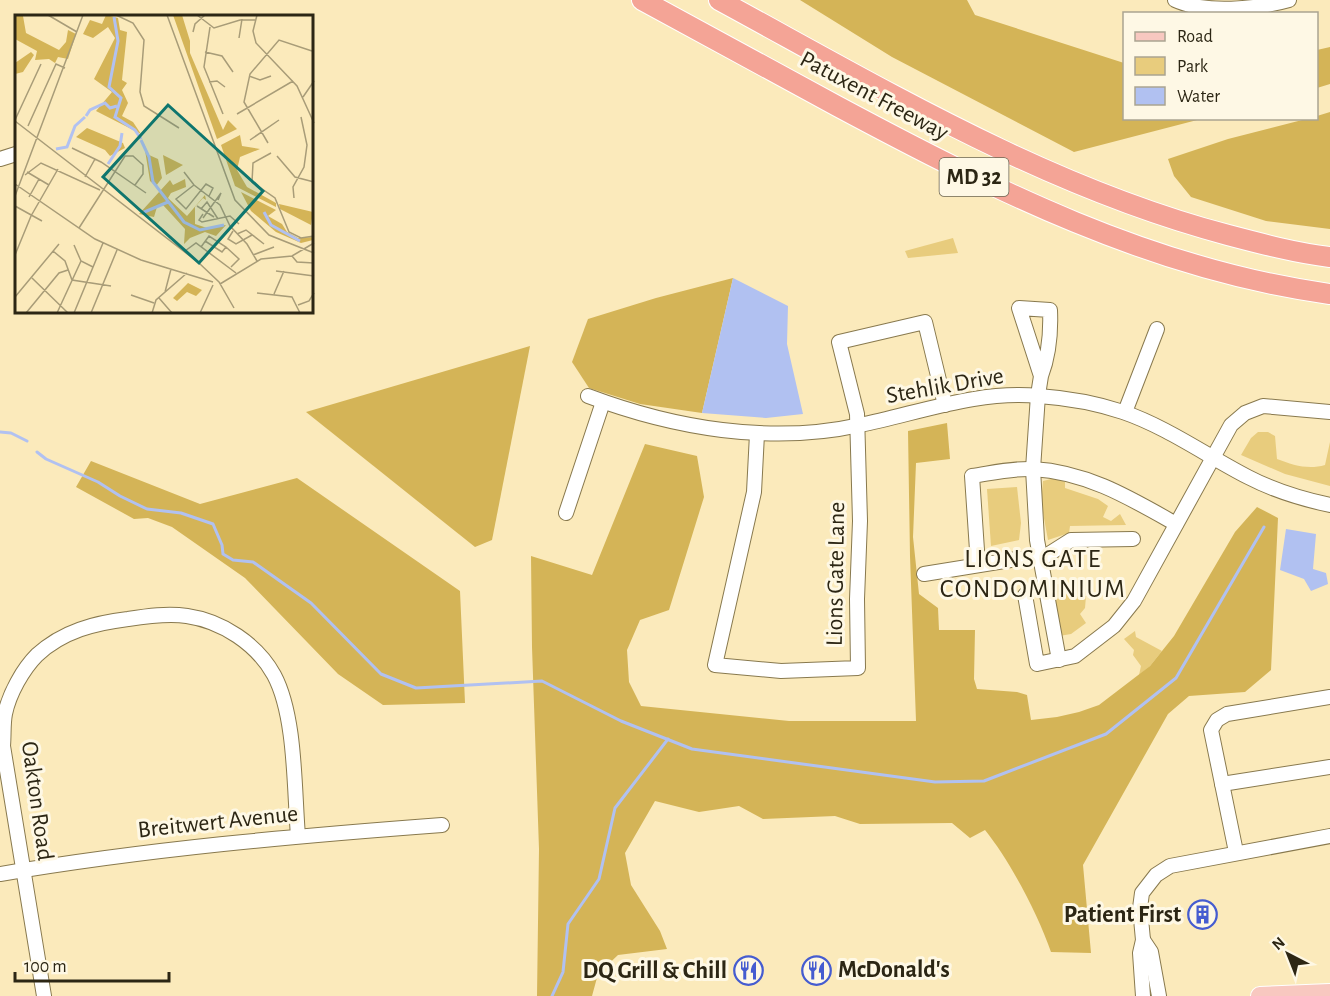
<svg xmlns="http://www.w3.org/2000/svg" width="1330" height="996" font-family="'Alegreya Sans',sans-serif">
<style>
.green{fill:#e8cc7d}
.forest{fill:#d4b457}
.water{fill:#b1c1f1}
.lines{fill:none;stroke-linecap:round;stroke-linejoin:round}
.stream{stroke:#b1c1f1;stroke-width:3}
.minor-casing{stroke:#88794e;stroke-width:16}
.major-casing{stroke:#fff;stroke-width:20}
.highway-casing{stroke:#fff;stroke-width:22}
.minor{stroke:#fff;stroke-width:14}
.major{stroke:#f8c8c0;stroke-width:18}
.highway{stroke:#f4a496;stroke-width:20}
.labels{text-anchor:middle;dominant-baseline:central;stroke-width:6;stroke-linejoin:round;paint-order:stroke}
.shield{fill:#fef8e5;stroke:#6b6553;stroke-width:1.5}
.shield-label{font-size:22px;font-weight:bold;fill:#2c2614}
.street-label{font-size:24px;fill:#2c2614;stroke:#fef8e5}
.poi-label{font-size:24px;font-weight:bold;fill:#2c2614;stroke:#fef8e5;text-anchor:end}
.neighbourhood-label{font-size:26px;letter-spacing:1.5px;fill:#2c2614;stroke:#fef8e5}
.inset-river{fill:none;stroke:#b1c1f1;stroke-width:3}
.inset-road{fill:none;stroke:#a89c78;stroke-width:1.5}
.view{fill:#0f766e;fill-opacity:0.15;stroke:#0f766e;stroke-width:3}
.inset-edge{fill:none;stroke:#2c2614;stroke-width:3}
</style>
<rect width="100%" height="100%" fill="#fbeabb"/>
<g class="green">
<polygon points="953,238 958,253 908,258 905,251"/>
<path d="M 1258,432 L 1268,432 L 1275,436 L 1277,459 C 1293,465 1308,470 1325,465 L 1330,442 L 1330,486 L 1285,474 L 1241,455 L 1251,438 Z"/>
<polygon points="1055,478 1065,482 1065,488 1098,499 1108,506 1103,517 1111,521 1120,514 1126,525 1070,526 1069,533 1048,540 1041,502 1043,481"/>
<polygon points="1017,487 1021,523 1019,540 991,546 987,489"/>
<polygon points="1069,583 1069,597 1086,596 1085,608 1080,614 1086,623 1071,634 1059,636 1051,585"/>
<polygon points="1135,631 1136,637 1162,651 1150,666 1139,675 1141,666 1133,655 1134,650 1124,639"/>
</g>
<g class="forest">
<polygon points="800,0 967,0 975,15 1124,63 1124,118 1201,119 1074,152 892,57"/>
<polygon points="1330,47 1330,84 1317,88 1317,50"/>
<polygon points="1330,112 1330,229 1266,221 1191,197 1174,176 1168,159 1228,139 1306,119 1316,118 1317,116"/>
<polygon points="733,278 702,413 640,404 589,388 572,362 588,319 656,298"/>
<polygon points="530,346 492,540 475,547 306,412"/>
<path d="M 947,423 L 950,459 L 916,463 L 913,537 L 919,594 L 938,608 L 939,630 L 975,630 L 974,679 L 977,689 L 1017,692 L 1027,695 L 1031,720 L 1057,717 L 1079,712 L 1099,705 L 1150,666 L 1174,636 L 1235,532 L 1257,507 L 1278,518 L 1271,670 L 1245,692 L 1189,696 L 1168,714 L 1083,865 L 1091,953 L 1051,952 C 1038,914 1010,861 985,830 L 970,838 L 952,823 L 860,824 L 835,816 L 763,819 L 739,806 L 699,812 L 655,801 L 625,853 L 631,885 L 660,931 L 667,949 L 618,955 L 598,974 L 592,996 L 537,996 L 539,849 L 532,647 L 531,556 L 592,575 L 645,444 L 697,456 L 704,497 L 669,610 L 640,620 L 627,650 L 629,682 L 641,706 L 789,721 L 916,721 L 910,556 L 908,431 Z"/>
<polygon points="91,461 200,504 297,478 460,591 465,703 383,705 338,674 245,578 172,527 148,518 134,519 76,487"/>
</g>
<g class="water">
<polygon points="733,278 788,306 787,344 803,414 766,418 702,413"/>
<polygon points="1286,529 1316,534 1313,569 1326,573 1328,584 1311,591 1304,579 1280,570"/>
</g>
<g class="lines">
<g class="stream">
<polyline points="0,432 11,433 27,441"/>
<polyline points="37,452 46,459 98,482 120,496 147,509 181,513 213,524 222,545 223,554 233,560 253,562 311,603 381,674 416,688 542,681 621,721 692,749 935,782 984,781 1106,734 1176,678 1264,527"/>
<polyline points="552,996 563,972 568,924 599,879 615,808 668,739"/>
</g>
<defs>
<g id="minor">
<path d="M 1175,0 C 1205,14 1257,9 1289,0"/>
<polyline points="0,159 16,154"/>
<path d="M 1041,376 C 1049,355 1051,332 1050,310 L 1019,308 L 1041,376 L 1038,395 L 1033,469 L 1037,540 L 1059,660"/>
<path d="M 588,396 C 673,428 770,445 860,425 C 919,413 978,390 1039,396 C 1067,398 1096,403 1123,412 C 1167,427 1207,456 1248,477 C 1273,490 1302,499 1330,505"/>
<polyline points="1125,412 1157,329"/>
<polyline points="757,434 754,492 715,665 781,671 858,668 857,599 860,521 857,414 839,342 925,322 945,405"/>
<polyline points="566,513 603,402"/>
<path d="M 978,565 L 972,476 C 992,473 1013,468 1033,469 C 1087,472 1130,498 1176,524"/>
<polyline points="924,574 1017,559 1041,559 1071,540 1133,539"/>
<polyline points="1025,595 1037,664 1075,656 1114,626 1134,601 1231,425 1245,413 1263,406 1330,412"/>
<polyline points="1222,784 1330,767"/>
<polyline points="1236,852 1211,730 1217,720 1227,714 1330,697"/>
<path d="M 0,874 C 147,849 294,836 442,825"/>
<polyline points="1143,940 1151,952 1159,996"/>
<path d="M 44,996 L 3,746 C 4,735 3,724 5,714 C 9,694 23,669 37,655 C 63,631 95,623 128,619 C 147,616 168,613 187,616 C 222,621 257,644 274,675 C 296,716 294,789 298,836"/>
<polyline points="1143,996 1140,953 1143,940 1140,908 1142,893 1156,875 1170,866 1330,836"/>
</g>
<polyline id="major" points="1260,996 1330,993"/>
<g id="highway">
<path d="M 642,0 C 707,35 772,70 837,106 C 992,189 1153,270 1330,294"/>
<path d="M 719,0 C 883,89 1046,187 1228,235 C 1262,244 1296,253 1330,257"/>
</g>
</defs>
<use href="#minor" class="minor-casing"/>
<use href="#major" class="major-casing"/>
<use href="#highway" class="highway-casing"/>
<use href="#minor" class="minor"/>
<use href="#major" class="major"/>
<use href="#highway" class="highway"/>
</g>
<defs>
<symbol id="building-ring" viewBox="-11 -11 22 22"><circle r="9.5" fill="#fef8e5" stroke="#455cd0" stroke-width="1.5"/><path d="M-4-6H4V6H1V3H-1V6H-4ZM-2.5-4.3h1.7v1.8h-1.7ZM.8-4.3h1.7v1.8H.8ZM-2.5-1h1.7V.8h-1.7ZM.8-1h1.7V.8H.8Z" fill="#455cd0"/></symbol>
<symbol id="restaurant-ring" viewBox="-11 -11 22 22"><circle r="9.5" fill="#fef8e5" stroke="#455cd0" stroke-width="1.5"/><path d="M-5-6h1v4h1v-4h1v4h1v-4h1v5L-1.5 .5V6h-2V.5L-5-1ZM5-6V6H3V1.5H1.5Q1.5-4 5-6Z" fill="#455cd0"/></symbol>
</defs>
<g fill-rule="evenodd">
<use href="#building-ring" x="1186" y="898" width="33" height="33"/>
<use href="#restaurant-ring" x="800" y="954" width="33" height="33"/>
<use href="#restaurant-ring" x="732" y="954" width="33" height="33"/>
</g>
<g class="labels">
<rect class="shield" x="939.5" y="158" width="69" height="38" rx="4.5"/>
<g class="shield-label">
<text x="974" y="177">MD 32</text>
</g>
<g class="street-label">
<text transform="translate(874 96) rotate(28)">Patuxent Freeway</text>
<text transform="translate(945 386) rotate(-10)">Stehlik Drive</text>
<text transform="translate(836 574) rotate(-89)">Lions Gate Lane</text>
<text transform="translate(37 801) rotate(82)">Oakton Road</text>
<text transform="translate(218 822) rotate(-6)">Breitwert Avenue</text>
</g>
<g class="poi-label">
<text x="1181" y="915">Patient First</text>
<text x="838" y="970" text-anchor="start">McDonald's</text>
<text x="727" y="971">DQ Grill &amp; Chill</text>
</g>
<g class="neighbourhood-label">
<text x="1033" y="559">LIONS GATE<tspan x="1033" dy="30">CONDOMINIUM</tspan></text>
</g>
</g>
<g transform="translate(15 15)">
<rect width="298" height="298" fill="#fbeabb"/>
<path d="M 0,0 L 8,1 L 11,18 L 44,35 L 51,27 L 53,15 L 61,19 L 53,44 L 43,42 L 40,48 L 34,44 L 20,45 L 22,36 L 0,24 ZM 91,0 L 103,3 L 105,15 L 112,17 L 107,65 L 112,68 L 107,75 L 113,88 L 107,101 L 118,107 L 126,119 L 81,96 L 97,77 L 79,64 L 100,23 L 93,12 L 78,23 L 68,19 L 75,5 L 87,9 ZM 158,0 L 167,0 L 175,26 L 175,38 L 208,115 L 213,105 L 222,114 L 202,124 ZM 16,37 L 19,40 L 8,57 L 0,59 L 0,48 ZM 72,113 L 108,128 L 110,133 L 95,141 L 90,135 L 61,122 ZM 225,120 L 227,131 L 245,134 L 225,142 L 222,155 L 232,172 L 261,188 L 261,192 L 220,171 L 206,130 ZM 129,129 L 134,140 L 143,144 L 147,163 L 141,171 L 135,166 ZM 148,140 L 168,150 L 151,160 ZM 170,164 L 171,172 L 156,178 L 153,183 L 172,201 L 190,180 L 191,185 L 188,183 L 180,192 L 180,209 L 192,213 L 211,210 L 201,221 L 190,217 L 175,223 L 169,229 L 170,214 L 148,190 L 142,192 L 139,202 L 124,199 L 155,165 L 158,170 ZM 226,177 L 261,195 L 253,201 L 267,209 L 272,217 L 283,223 L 298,222 L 298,225 L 286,228 L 261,217 L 236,196 ZM 264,189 L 298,197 L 296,210 L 265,194 ZM 173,268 L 187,275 L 181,281 L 172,277 L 162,286 L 158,283 Z" fill="#d4b457"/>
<path class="inset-river" d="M 99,2 L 103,26 L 94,72 L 106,83 L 100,102 L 120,115 L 126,124M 71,101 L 75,95 L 90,88 L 95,93 L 102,91M 126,125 L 134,142 L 138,167 L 169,207 L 185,215 L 209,210M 41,134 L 52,132 L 60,111 L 70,102M 93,149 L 105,131 L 107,118M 249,197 L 256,210 L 285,226M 127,198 L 153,187"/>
<path class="inset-road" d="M 33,0 L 62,17M 101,0 L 118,8 L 129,25 L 125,77 L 129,91 L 164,113M 152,0 L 220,185 L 254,220 L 299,238M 182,0 L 199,13 L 225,5 L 240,5M 242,0 L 238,16 L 241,28 L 282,71 L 299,108M 195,12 L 189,52 L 208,99M 178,17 L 180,9 L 190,0M 224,23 L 227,4M 190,37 L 207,41 L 218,57M 234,61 L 245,65 L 256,61M 194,67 L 202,66 L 210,72M 288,82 L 299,66M 222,99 L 278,66M 0,105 L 26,49M 0,106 L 184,248 L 204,267 L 219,293M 13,111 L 41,49 L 50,53M 235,125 L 264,105M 253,128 L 229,87 L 235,59 L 264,25 L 297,36M 57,133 L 86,147 L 131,178M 256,138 L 238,148 L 237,167 L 260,183 L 274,217 L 286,223 L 299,221M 262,141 L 280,162 L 299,167M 12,157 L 34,170M 169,157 L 179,170 L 205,190 L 215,211 L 232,229 L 242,246M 10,160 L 26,148 L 85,175M 70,162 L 80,144M 0,169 L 80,224 L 126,245 L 198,267M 179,170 L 161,184 L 171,194 L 191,169 L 198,173 L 194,181M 0,181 L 68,0M 14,182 L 24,164M 279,183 L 278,172 L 289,152 L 292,130 L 286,102M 0,191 L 27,206M 182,191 L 199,202M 186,194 L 192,187 L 203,204M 188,199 L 184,205 L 187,207 L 215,201 L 224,209M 188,203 L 206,178 L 203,185M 64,213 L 110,141 L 118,141 L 128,150 L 128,159 L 120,170M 218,216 L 213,224 L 221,229 L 237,220M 222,219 L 231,215 L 249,229M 190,226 L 207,237 L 211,232M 59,230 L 66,246 L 78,252M 186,232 L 194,221 L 211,232 L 224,244 L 216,252M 38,236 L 50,246 L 57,265 L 96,271M 170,236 L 181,228 L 221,258M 0,240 L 16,201 L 43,154M 238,240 L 259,232M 277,241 L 282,247 L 299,248M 261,256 L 299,261M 17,263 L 53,298M 205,269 L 246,244 L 277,241 L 299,228M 150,277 L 156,254M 242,278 L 277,282 L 285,298M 259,279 L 269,256M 116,280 L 139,288M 0,282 L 44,229M 144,283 L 157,298M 283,290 L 294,286 L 299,278M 11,298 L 44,258 L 53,255M 42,298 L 66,246M 59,298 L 88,228M 76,298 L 102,235M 137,298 L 141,285 L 172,258M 185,298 L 198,270"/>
<path class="view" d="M 153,90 L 248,176 L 184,248 L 88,162 Z"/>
<rect width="298" height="298" class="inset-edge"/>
</g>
<rect x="1123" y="12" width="195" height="108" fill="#fef8e5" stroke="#aaa491" stroke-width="1.5"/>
<rect x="1135" y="32" width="30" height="9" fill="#f8c8c0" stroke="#aaa491" stroke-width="1.5"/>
<text x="1177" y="42" font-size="18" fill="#2c2614">Road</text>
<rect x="1135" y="57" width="30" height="18" fill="#e8cc7d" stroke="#aaa491" stroke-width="1.5"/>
<text x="1177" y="72" font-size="18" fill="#2c2614">Park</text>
<rect x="1135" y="87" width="30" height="18" fill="#b1c1f1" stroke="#aaa491" stroke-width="1.5"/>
<text x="1177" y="102" font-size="18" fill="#2c2614">Water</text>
<g transform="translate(1288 954) rotate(318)" stroke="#fef8e5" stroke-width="4.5" paint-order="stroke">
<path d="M0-4.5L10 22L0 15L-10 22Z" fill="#2c2614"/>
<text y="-9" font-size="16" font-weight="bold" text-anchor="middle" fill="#2c2614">N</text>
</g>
<path d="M15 972v9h154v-9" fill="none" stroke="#2c2614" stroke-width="3"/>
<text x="24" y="972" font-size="18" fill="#2c2614" stroke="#fef8e5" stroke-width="4.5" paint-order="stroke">100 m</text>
</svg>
